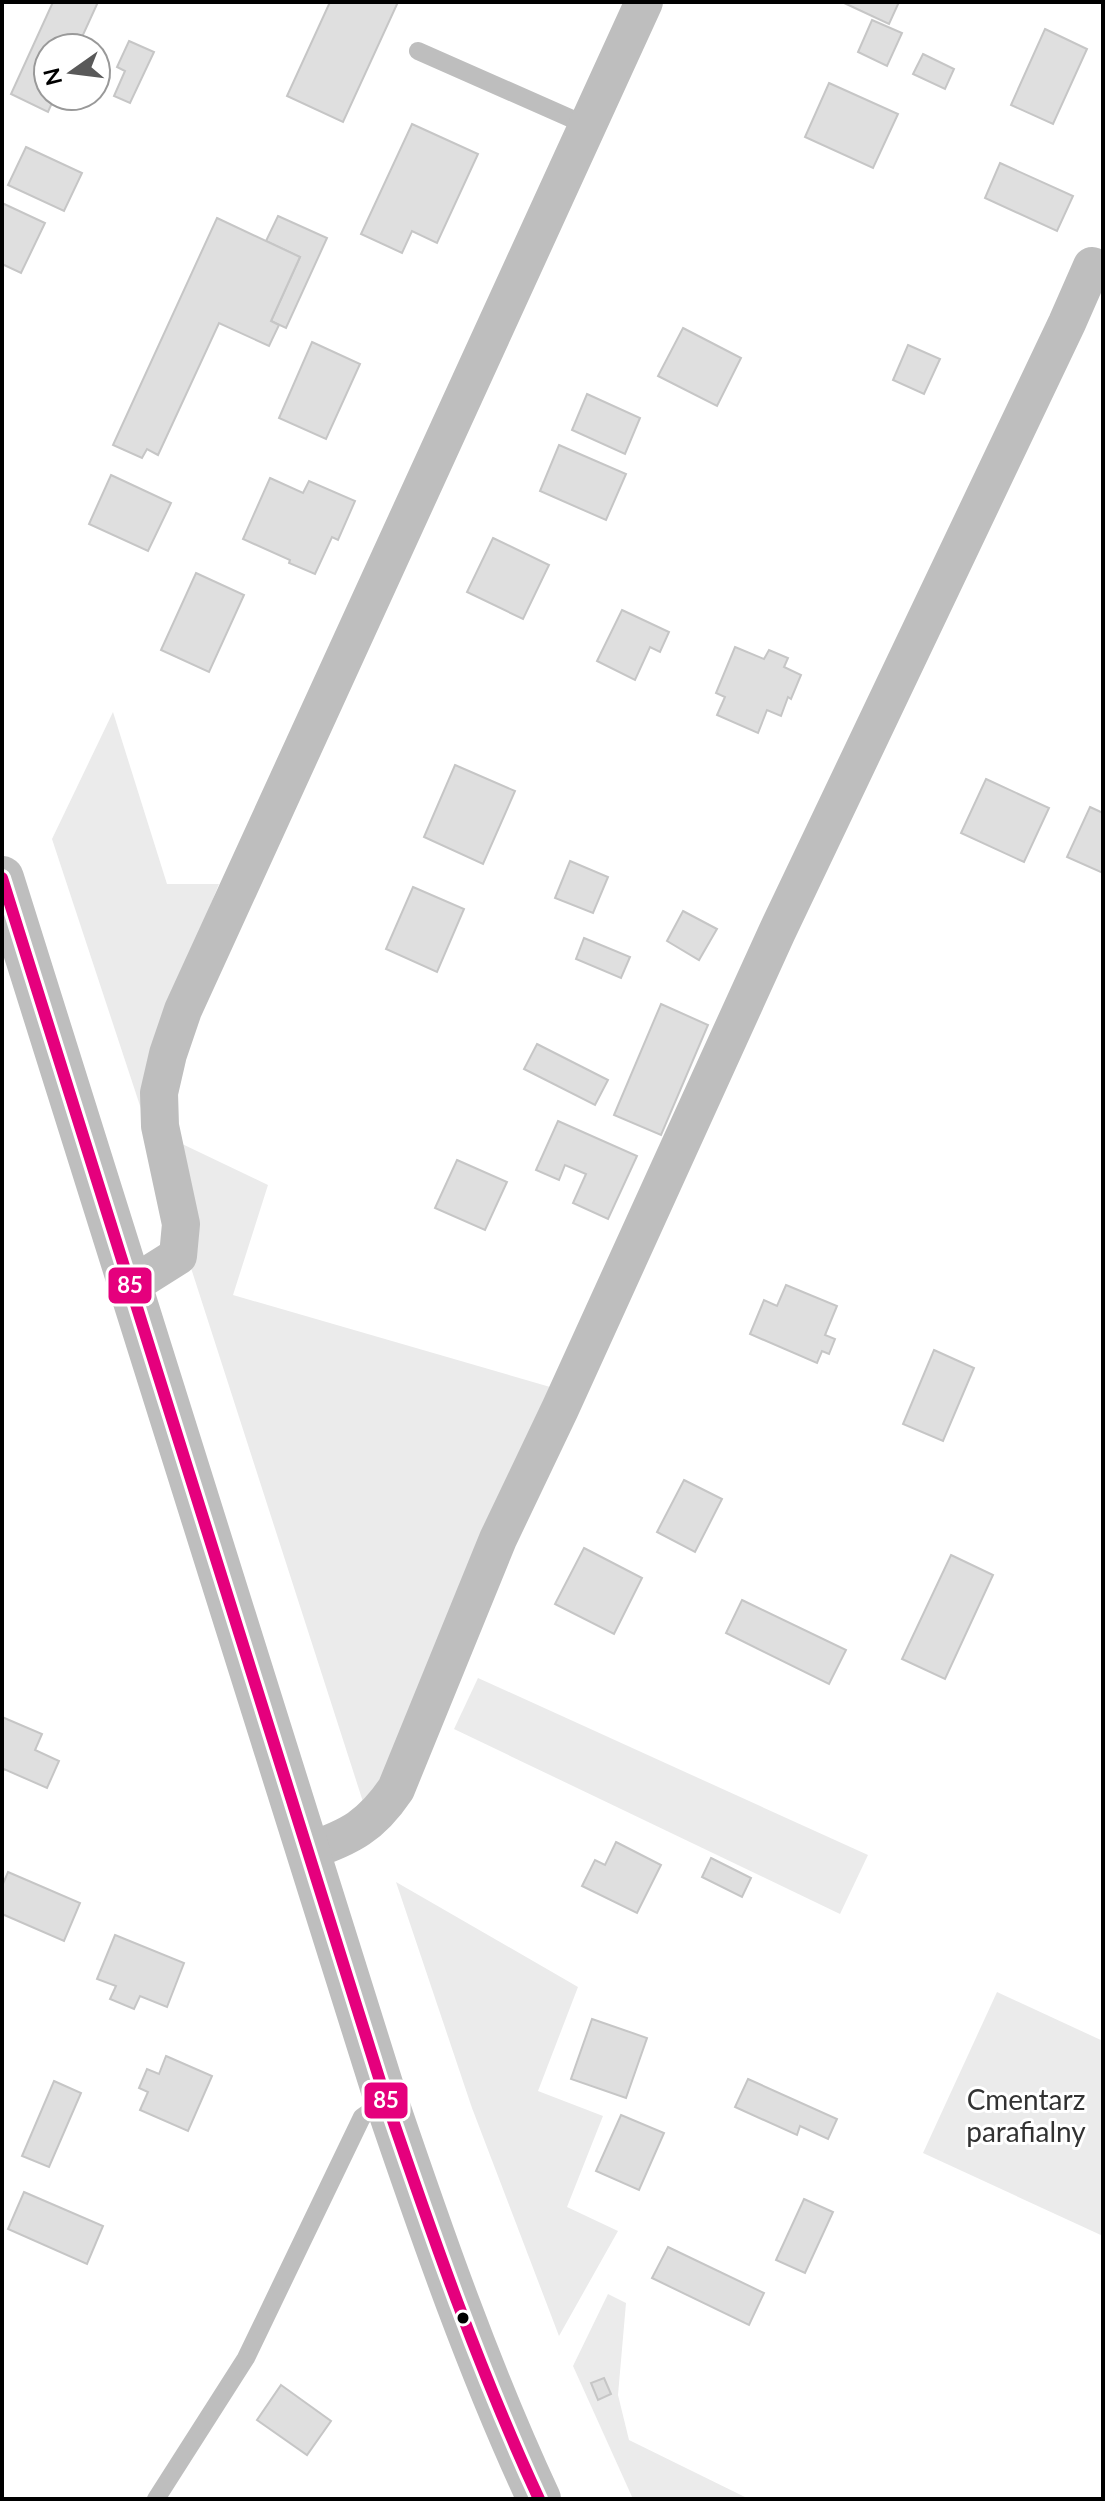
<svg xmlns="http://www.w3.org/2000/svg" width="1105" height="2501" font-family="Lato,sans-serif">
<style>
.green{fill:#ebebeb}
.building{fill:#dfdfdf;stroke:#c6c6c6;stroke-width:2}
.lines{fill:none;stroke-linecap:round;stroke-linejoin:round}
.service{stroke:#bebebe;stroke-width:18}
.minor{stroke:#bebebe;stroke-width:38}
.primary{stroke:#bebebe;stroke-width:44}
.bus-1-casing{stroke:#fff;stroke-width:18}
.bus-1{stroke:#e5007d;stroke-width:12}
.bus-dot{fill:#000;stroke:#fff;stroke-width:3}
.labels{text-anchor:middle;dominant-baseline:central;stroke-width:6;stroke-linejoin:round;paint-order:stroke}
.park-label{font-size:28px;fill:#323232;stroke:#fff}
.line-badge{stroke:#fff;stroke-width:3}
.badge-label{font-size:22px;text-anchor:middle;font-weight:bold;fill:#fff}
</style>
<rect width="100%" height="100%" fill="#fff"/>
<g class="green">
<polygon points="113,712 167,884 219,884 167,1012 149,1133 52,839"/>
<path d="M 178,1142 L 268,1185 L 233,1295 L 557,1389 L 383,1783 L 365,1808 L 191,1268 C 209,1242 187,1171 178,1142 Z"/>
<polygon points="478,1678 868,1855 840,1914 454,1729"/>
<polygon points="396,1882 578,1987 538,2091 603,2116 567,2207 618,2231 559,2336 472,2108"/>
<polygon points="997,1992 1103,2041 1103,2236 923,2153"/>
<polygon points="608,2294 626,2303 618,2395 629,2440 749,2499 633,2499 573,2366"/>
</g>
<g class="building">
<polygon points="53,2 98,2 77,48 48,48 48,96 55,96 48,112 11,94"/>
<polygon points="330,2 398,2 343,122 287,96"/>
<polygon points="842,2 899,2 889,24"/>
<polygon points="872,20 902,33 887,66 858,52"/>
<polygon points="1045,29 1087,49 1053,124 1011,105"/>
<polygon points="129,41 154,52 130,103 114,96 125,71 117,67"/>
<polygon points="923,54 954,69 945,89 913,74"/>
<polygon points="829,83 898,114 873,168 805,137"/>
<polygon points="412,124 478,154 437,243 412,231 402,253 361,234"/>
<polygon points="26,147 82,173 64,211 8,185"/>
<polygon points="1000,163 1073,196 1057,231 985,198"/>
<polygon points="2,203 45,223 21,273 2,264"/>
<polygon points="278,216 327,238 286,328 271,321 300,257 266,241"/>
<polygon points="217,218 300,257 271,321 279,325 269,346 219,323 158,455 147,449 142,458 113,445"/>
<polygon points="683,328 741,358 717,406 658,376"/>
<polygon points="312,342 360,364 326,439 279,418"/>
<polygon points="908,345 940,359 924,394 893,380"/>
<polygon points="587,394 640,418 625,454 572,430"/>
<polygon points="559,445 626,474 606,520 540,491"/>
<polygon points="111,475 171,503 148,551 89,524"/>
<polygon points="270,478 303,493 309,481 355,501 338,540 332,537 315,574 289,563 290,560 243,539"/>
<polygon points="493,538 549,565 523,619 467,592"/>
<polygon points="196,573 244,595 209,672 161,650"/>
<polygon points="622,610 669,632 660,652 650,647 635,680 597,661"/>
<polygon points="735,647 764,659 769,650 788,658 784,667 801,675 791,699 788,697 781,716 767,710 758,733 717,715 725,697 716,693"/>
<polygon points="455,765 515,791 483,864 424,837"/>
<polygon points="986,779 1049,808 1024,862 961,833"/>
<polygon points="1090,807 1103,813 1103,873 1067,857"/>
<polygon points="570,861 608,877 593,913 555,898"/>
<polygon points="413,887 464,909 437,972 386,949"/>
<polygon points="683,911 717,929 699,960 667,941"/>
<polygon points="584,938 630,957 621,978 576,959"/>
<polygon points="661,1004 708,1025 661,1135 614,1115"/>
<polygon points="537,1044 608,1080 595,1105 524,1069"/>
<polygon points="558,1121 637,1156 608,1219 573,1203 586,1174 565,1165 559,1180 536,1170"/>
<polygon points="457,1160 507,1182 485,1230 435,1208"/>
<polygon points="786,1285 837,1306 825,1335 835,1339 829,1354 822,1351 817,1363 750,1334 764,1300 777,1306"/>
<polygon points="934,1350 974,1368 943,1441 903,1424"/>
<polygon points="684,1480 722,1499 695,1552 657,1532"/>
<polygon points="584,1548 642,1578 614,1634 555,1604"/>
<polygon points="951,1555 993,1575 945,1679 902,1659"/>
<polygon points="742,1600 846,1650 829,1684 726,1633"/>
<polygon points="2,1717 42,1734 35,1750 59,1761 47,1788 4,1769 2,1774"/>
<polygon points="616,1842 661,1865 637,1913 582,1886 595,1860 605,1865"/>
<polygon points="711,1858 751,1878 742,1897 702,1877"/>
<polygon points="8,1872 80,1903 64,1941 2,1914 2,1886"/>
<polygon points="115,1935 184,1963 167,2007 140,1996 134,2009 110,1999 116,1986 97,1979"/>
<polygon points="592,2019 647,2038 626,2098 571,2079"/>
<polygon points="166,2056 212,2076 188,2131 140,2110 148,2092 139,2088 147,2069 159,2074"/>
<polygon points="748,2079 837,2119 828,2139 800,2126 797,2135 735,2107"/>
<polygon points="54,2081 81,2093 49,2167 22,2156"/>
<polygon points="621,2115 664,2133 639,2190 596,2171"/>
<polygon points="24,2192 103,2226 87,2264 8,2229"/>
<polygon points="804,2199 833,2212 805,2273 776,2260"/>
<polygon points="668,2247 764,2293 749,2325 652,2278"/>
<polygon points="604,2378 611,2394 598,2400 591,2383"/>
<polygon points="281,2385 331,2421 307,2455 257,2420"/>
</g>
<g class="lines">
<g class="service">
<polyline points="418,51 588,126"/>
<polyline points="156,2499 246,2358 362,2117 386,2100"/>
</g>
<g class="minor">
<polyline points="132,1285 178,1256 181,1224 160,1126 159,1093 168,1054 183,1010 644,2"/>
<path d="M 309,1851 C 350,1837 371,1826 396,1789 L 498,1539 L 560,1409 L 777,932 L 1067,323 L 1092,266"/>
</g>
<path class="primary" d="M 2,878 L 386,2100 C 432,2235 479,2370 539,2499"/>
<defs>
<path id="bus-1" d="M 2,878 L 386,2100 C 432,2235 479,2370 539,2499"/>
</defs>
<use href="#bus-1" class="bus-1-casing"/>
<use href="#bus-1" class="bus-1"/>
</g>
<circle class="bus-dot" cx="463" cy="2318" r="7"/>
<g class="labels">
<g class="park-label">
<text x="1026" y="2099">Cmentarz<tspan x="1026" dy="32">parafialny</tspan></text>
</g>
</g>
<g class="line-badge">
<rect x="107" y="1266" width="46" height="39" rx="8" fill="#e5007d"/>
<rect x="363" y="2081" width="46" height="39" rx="8" fill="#e5007d"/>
</g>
<g class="badge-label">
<text x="130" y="1293">85</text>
<text x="386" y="2108">85</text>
</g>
<rect width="1105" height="2501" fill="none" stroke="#000000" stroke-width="8"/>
<g transform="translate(72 72) rotate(256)"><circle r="38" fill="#ffffff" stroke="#999999" stroke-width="2"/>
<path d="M0-6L14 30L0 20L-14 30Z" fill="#595959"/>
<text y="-12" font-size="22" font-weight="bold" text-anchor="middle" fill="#000000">N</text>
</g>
</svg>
